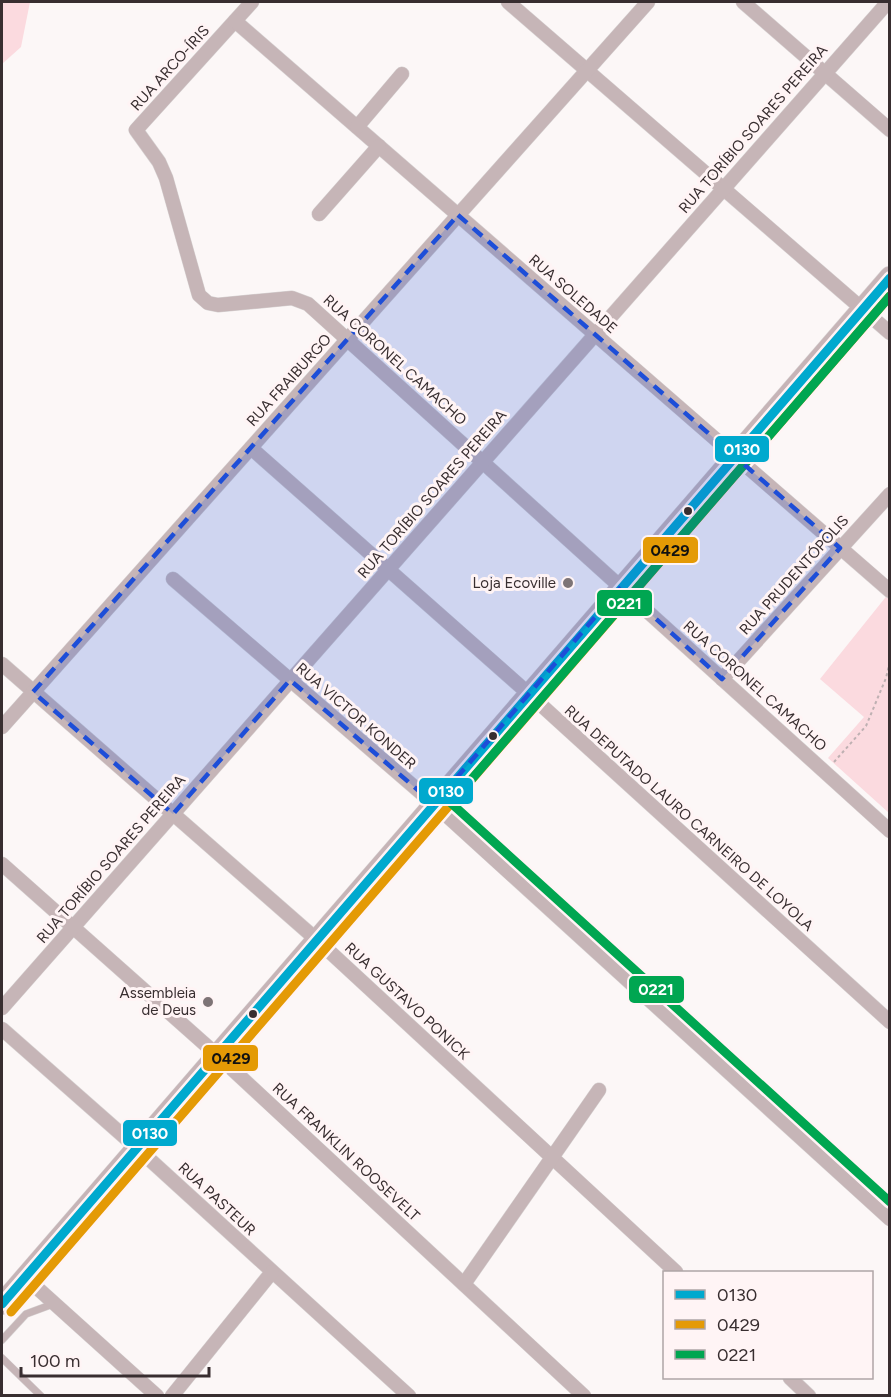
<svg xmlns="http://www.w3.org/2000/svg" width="891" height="1397" font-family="Figtree,sans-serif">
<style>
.green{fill:#fbdadf}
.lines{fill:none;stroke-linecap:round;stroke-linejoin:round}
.lane-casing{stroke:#d8d4d4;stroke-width:8}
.street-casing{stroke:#d8d4d4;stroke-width:15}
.primary-casing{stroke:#d8d4d4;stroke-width:22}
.path{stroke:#beb0b2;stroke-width:2;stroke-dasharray:3 3;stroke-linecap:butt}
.lane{stroke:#c6b5b7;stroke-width:7}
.street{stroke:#c6b5b7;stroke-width:14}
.primary{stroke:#c6b4b7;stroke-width:21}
.bus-1-casing{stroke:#fff4f5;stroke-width:14}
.bus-2-casing{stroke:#fff4f5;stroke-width:14}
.bus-3-casing{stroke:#fff4f5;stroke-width:14}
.bus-1{stroke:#00a9ce;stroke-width:9}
.bus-2{stroke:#e49a05;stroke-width:9}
.bus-3{stroke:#00a651;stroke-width:9}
.marked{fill:#1d4ed8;fill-opacity:0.2;stroke:#1d4ed8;stroke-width:4.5;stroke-dasharray:12 8;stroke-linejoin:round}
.bus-dot{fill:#382e30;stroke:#fff4f5;stroke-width:2}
.poi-dot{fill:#7d7476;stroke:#fff4f5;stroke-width:2}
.labels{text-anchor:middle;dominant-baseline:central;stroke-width:6;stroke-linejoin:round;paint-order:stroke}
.street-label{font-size:15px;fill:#382e30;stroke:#fff4f5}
.poi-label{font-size:15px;fill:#382e30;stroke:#fff4f5;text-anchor:end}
.line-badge{stroke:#fff4f5;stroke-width:2}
.badge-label{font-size:16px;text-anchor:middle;font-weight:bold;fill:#fff}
.pale-badge-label{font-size:16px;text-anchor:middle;font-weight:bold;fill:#111}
</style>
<rect width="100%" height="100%" fill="#fcf7f7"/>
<g class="green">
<polygon points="2,2 30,2 21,47 2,64"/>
<polygon points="889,593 889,813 828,758 864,717 820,679"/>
</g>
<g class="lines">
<defs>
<g id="lane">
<polyline points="2,1340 26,1314 53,1304"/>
<polyline points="2,1358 41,1396"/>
</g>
<g id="street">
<polyline points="252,2 136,130 159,162 166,178 199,295 208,303 218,305 292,298 308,304 890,831"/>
<polyline points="508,2 890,333"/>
<polyline points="743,2 890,130"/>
<polyline points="235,21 890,591"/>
<polyline points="357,127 402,74"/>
<polyline points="319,214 379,146"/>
<polyline points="251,448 529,694 890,1022"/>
<polyline points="173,579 434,804 890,1219"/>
<polyline points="2,664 317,940 676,1272"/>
<polyline points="722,679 890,494"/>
<polyline points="2,727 648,2"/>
<polyline points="2,864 217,1055 584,1396"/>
<polyline points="2,1008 888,2"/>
<polyline points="2,1029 137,1148 409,1396"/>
<polyline points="25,1277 157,1396"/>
<polyline points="464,1284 599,1090"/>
<polyline points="790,1378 809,1396"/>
<polyline points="172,1396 272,1272"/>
</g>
<polyline id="primary" points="2,1304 890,277"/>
</defs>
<use href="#lane" class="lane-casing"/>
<use href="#street" class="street-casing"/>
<use href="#primary" class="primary-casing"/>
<polyline class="path" points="834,762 866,726 886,678 890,661"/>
<use href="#lane" class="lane"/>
<use href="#street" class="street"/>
<use href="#primary" class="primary"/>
<defs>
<polyline id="bus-1" points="2,1304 890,278"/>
<polyline id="bus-2" points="11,1312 890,296"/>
<polyline id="bus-3" points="890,296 451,803 890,1202"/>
</defs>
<use href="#bus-1" class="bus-1-casing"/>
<use href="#bus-2" class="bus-2-casing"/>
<use href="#bus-3" class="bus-3-casing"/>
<use href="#bus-1" class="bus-1"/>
<use href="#bus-2" class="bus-2"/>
<use href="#bus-3" class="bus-3"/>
</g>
<path class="marked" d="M 458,215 L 840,548 L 722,679 L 621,587 L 434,804 L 290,680 L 173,814 L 33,692 Z"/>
<g class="bus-dot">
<circle cx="688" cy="511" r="5"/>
<circle cx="493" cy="736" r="5"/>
<circle cx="253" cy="1014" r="5"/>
</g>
<g class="poi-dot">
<circle cx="568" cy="583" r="6"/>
<circle cx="208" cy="1002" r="6"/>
</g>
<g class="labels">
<g class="street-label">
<text transform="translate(170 68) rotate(-48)">RUA ARCO-ÍRIS</text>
<text transform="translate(753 129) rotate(-49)">RUA TORÍBIO SOARES PEREIRA</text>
<text transform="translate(573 294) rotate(41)">RUA SOLEDADE</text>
<text transform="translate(395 360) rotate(42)">RUA CORONEL CAMACHO</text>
<text transform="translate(289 380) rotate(-48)">RUA FRAIBURGO</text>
<text transform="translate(432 494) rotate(-49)">RUA TORÍBIO SOARES PEREIRA</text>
<text transform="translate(794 575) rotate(-48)">RUA PRUDENTÓPOLIS</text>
<text transform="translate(755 686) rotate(42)">RUA CORONEL CAMACHO</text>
<text transform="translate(356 716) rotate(41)">RUA VICTOR KONDER</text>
<text transform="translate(689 818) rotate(42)">RUA DEPUTADO LAURO CARNEIRO DE LOYOLA</text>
<text transform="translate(111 859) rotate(-49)">RUA TORÍBIO SOARES PEREIRA</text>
<text transform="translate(407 1001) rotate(43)">RUA GUSTAVO PONICK</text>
<text transform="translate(346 1152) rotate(43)">RUA FRANKLIN ROOSEVELT</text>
<text transform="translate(217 1199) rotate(43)">RUA PASTEUR</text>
</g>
<g class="poi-label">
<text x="556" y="583">Loja Ecoville</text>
<text x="196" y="993">Assembleia<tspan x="196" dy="17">de Deus</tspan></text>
</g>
</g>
<g class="line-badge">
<rect x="714" y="435" width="56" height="28" rx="6" fill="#00a9ce"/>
<rect x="642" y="536" width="57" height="28" rx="6" fill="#e49a05"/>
<rect x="596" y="589" width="57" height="28" rx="6" fill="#00a651"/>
<rect x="418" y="777" width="56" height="28" rx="6" fill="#00a9ce"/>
<rect x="628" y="975" width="57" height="29" rx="6" fill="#00a651"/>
<rect x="202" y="1044" width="57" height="28" rx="6" fill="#e49a05"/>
<rect x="122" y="1119" width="56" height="28" rx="6" fill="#00a9ce"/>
</g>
<g class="badge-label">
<text x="742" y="455">0130</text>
<text x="624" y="609">0221</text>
<text x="446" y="797">0130</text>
<text x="656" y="995">0221</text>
<text x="150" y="1139">0130</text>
</g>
<g class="pale-badge-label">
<text x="670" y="556">0429</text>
<text x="231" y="1064">0429</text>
</g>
<rect width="891" height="1397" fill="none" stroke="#382e30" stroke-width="6"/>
<rect x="663" y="1271" width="210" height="108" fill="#fff4f5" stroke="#afa5a6" stroke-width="1.5"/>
<rect x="675" y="1290" width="30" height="9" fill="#00a9ce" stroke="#afa5a6" stroke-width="1.5"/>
<text x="717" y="1301" font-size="18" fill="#382e30">0130</text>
<rect x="675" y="1320" width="30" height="9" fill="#e49a05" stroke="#afa5a6" stroke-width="1.5"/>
<text x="717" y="1331" font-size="18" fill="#382e30">0429</text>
<rect x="675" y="1350" width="30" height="9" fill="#00a651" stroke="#afa5a6" stroke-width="1.5"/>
<text x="717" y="1361" font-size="18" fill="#382e30">0221</text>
<path d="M21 1367v9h188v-9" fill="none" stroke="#382e30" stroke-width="3"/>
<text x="30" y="1367" font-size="18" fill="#382e30" stroke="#fff4f5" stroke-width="4.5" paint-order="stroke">100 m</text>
</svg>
